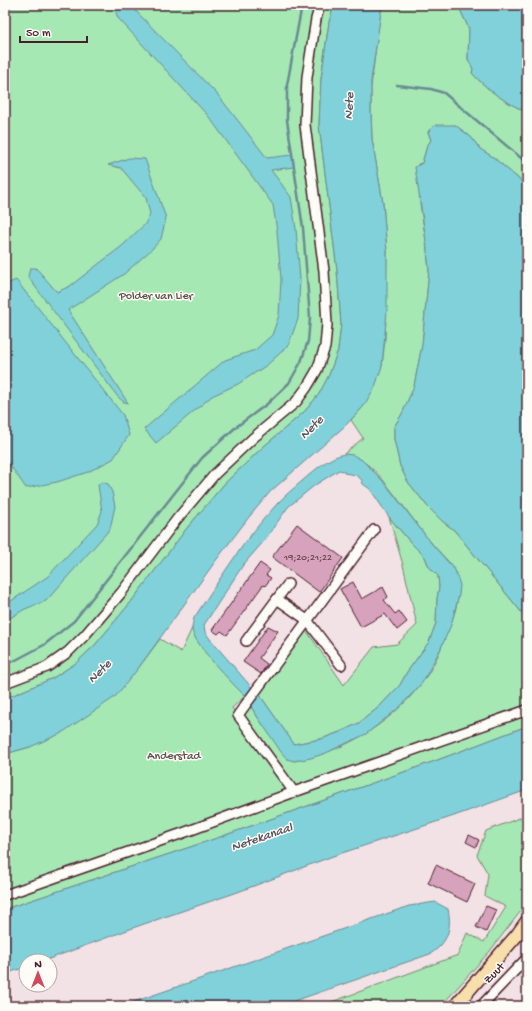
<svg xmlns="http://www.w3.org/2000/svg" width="532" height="1011" font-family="'Gochi Hand',sans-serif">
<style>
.green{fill:#a5e8b3;stroke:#78846f}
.water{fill:#80d1d9;stroke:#6a8a93}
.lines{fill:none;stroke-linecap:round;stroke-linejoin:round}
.stream{stroke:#6a8a93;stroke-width:2.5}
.building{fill:#d7a2bc;stroke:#4a1f2b}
.minor-casing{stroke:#4a1f2b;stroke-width:12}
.major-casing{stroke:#4a1f2b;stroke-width:15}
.minor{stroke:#fdfcf7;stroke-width:9}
.major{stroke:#f8deab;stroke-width:12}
.labels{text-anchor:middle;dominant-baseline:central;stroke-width:3;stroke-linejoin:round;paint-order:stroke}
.number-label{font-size:10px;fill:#6d404f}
.park-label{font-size:12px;fill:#61514d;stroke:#fdfcf7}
.street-label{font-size:12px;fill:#4a1f2b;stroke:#fdfcf7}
.water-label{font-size:13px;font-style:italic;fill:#5a545f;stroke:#fdfcf7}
</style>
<rect width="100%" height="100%" fill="#f2e1e5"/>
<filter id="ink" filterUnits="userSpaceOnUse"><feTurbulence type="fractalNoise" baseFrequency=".025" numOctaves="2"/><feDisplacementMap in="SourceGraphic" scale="8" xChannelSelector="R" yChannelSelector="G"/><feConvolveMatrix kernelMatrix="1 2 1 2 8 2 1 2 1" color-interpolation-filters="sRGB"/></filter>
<g filter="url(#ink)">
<g class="green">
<polygon points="5,5 334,5 329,22 321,78 319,125 337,270 341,324 338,350 329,375 319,394 305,411 262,448 225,483 187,528 131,602 95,645 76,663 53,678 11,696 5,697"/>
<path d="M 382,5 L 458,5 L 469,29 L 468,59 L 473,69 L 472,73 C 487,90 506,103 527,112 L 527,186 L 493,157 L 480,149 L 471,137 L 455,125 L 430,129 L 428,132 L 431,140 L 427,146 L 422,163 L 418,164 L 420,204 L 426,241 L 429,270 L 425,313 L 422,345 L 414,386 L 402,414 L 394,427 L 394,439 L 400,466 L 408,482 L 428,507 L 442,521 L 454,530 L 527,619 L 527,726 L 435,761 L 220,837 L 5,909 L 5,754 L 30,747 L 137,670 L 160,639 L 181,652 L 192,628 L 196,639 L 219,668 L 245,696 L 232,708 L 241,720 L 249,704 L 263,725 L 294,761 C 344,752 390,724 421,684 C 432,670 440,652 446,635 C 455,614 463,594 455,571 C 452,564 439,552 434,546 C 423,533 414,520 404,507 C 388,487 371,458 344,454 L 363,438 L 351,420 L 363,407 L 382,366 L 385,339 L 387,252 L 383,203 L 372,139 L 371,112 L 371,87 L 378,30 Z"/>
<polygon points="389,517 411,543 425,557 429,567 438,576 439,587 437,599 436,623 429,642 407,672 400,685 379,707 359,723 340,732 321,739 294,744 259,694 304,627 344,685 374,647 397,644 417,625 403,565"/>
<polygon points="527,815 527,903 490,951 441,1006 321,1006 458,955 467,933 484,942 506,907 485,896 488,874 477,855 486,831"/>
</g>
<g class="water">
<polygon points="120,5 130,5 218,95 267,158 292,155 294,167 271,170 291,197 296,229 300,279 298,319 288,346 267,365 238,384 212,396 156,443 144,429 225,360 255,350 272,335 279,315 281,279 277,231 273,205 209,117 118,18 116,13 116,8"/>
<polygon points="334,5 382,5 371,81 371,112 372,139 383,203 387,252 387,311 382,366 375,387 363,407 346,425 270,492 249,517 217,559 137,670 115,697 60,734 30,747 5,754 5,697 11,696 53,678 76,663 95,645 131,602 187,528 225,483 262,448 305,411 319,394 329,375 338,350 341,324 337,270 319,125 321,79 329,22"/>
<path d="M 458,5 L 527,5 L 527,14 L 525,20 L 527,24 L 527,112 C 506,103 487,90 472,73 L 473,69 L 468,59 L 469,29 Z"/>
<polygon points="435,125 455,125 471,137 480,149 493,157 527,186 527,619 454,530 442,521 428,507 408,482 400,466 394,439 394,427 402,414 414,386 422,345 429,270 426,241 415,167 422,163 427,146 431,140 428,132"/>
<polygon points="129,158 145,159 166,218 161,239 152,249 124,274 68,310 128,403 124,402 118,397 28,277 30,268 36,268 57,292 70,286 122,246 145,224 150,214 146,198 121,168 108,165"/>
<polygon points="16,280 123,415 129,435 113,459 88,472 57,482 26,488 5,458 5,285"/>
<path d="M 344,454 L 353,455 L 362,460 L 384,482 L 432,544 L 455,570 L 460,585 L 459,595 L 451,625 L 440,650 L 422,683 L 399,708 L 366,734 L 326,753 L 311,758 L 294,761 L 287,759 L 281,752 L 249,704 L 259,694 L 294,744 L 321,739 L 340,732 L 359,723 L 379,707 L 400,685 L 407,672 L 429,642 L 436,623 L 437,599 L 439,587 L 438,576 L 429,567 L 425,557 L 411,543 L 389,517 L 370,489 L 363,484 L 362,480 L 356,475 L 344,473 L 344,471 L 339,470 L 315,485 L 288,507 L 264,541 L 243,565 L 204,625 L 205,632 L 210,639 L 253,689 L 245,696 C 231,682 197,648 192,630 C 192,626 193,622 194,618 C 220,579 245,538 277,504 C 284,496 293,489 301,482 C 315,470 327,458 344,454 Z"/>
<polygon points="102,482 108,484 112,492 115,506 110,529 46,601 25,609 5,621 5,605 47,577 97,524 102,511 98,485"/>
<polygon points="527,726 527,790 451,817 333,856 235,893 141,925 49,959 43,961 26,961 26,967 5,974 5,909 220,837 435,761"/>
<path d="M 435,902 L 448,909 C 452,928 448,943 430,954 L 280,1006 L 122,1006 L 409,906 Z"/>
</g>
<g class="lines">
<g class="stream">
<polyline points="397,85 431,89 444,93 527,163"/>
<polyline points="5,663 14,661 44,645 74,621 202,458 236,427 267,404 289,383 301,362 308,341 310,318 303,228 287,120 287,85 302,5"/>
</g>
</g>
<g class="building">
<polygon points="297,524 343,558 319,592 272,557"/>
<polygon points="260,563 270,570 266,575 271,578 265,586 263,585 227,635 221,631 218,634 212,630"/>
<polygon points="353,582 362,599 383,587 388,597 384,600 395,614 399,611 407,622 397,630 385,614 361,627 340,589"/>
<polygon points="268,626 278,631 259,658 267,664 261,674 243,662"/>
<polygon points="469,835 479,840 476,847 466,842"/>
<polygon points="436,865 475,884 467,902 428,883"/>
<polygon points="486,906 496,910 486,932 476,927"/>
</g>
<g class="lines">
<defs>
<g id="minor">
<polyline points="277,599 307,620 341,665"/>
<polyline points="246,641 288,584"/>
<polyline points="5,683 47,667 68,652 85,635 121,593 177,519 215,474 253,438 296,402 307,387 317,370 325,347 327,324 324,271 305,125 307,77 316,19 320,5"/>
<polyline points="294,792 238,715 374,530"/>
<polyline points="5,895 183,833 294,792 527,710"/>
<polyline points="481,1006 527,958"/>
</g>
<polyline id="major" points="455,1006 517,935 527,921"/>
</defs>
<use href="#minor" class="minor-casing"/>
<use href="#major" class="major-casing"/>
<use href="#minor" class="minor"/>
<use href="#major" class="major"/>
</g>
</g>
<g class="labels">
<g class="number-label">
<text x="308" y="558">19;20;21;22</text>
</g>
<g class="park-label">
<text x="156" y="297">Polder van Lier</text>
<text x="174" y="757">Anderstad</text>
</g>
<g class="street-label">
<text transform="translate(495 974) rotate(-46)">Zuut</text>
</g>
<g class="water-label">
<text transform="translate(350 106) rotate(-87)">Nete</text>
<text transform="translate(312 428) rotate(-45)">Nete</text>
<text transform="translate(100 672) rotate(-45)">Nete</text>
<text transform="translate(262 838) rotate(-19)">Netekanaal</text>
</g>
</g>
<rect width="532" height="1011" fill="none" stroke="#fdfcf7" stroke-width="20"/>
<rect x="10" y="10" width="512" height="991" fill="none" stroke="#4a1f2b" stroke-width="1.5" filter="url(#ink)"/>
<g transform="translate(38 973)"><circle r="19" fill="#fdfcf7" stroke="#b5a4a5"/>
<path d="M0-3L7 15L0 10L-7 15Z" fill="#d1495b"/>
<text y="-6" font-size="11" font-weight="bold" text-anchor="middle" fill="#4a1f2b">N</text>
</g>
<path d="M20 36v6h67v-6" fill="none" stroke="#4a1f2b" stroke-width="2"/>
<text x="26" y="36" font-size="12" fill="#4a1f2b" stroke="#fdfcf7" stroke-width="3" paint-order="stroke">50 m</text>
</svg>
